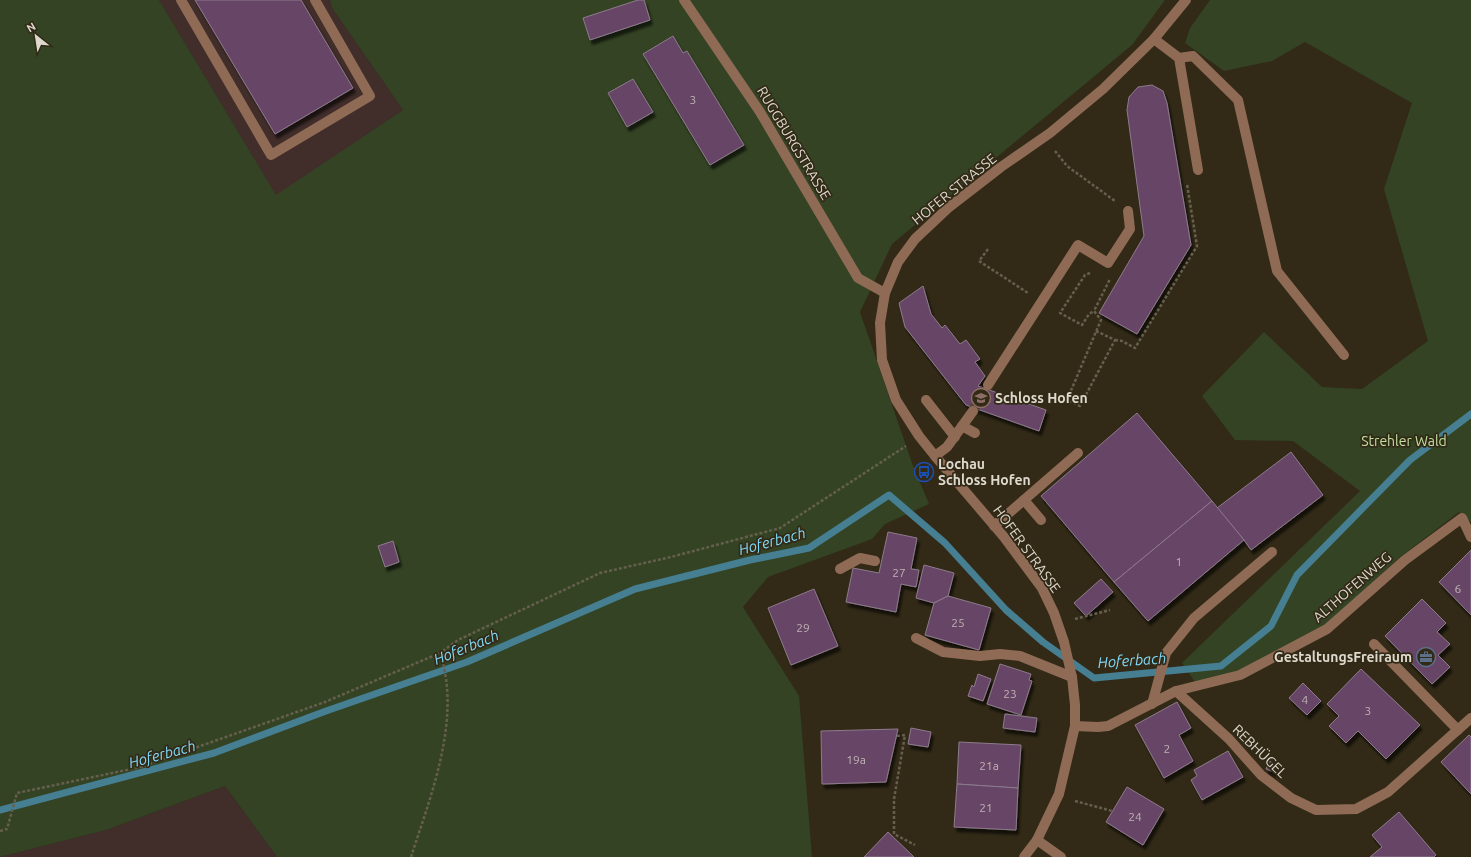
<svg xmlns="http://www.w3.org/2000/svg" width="1471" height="857" font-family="Ubuntu,sans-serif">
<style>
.commercial{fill:#412d2a}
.green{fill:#334323}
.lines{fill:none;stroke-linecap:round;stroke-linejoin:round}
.stream{stroke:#467e92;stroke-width:7}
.building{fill:#664566;stroke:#8d7b8c;filter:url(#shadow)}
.minor-tunnel{stroke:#4c4432;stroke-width:10;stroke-dasharray:10 5;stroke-linecap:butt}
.path{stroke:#665f4e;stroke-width:2.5;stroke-dasharray:3 2;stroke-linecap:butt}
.minor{stroke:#8f6b55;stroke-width:10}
.labels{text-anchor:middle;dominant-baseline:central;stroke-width:3.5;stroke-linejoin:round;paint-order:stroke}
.number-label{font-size:12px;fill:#c0b4b3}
.street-label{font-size:14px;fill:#ded9cd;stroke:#322a17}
.poi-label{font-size:14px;font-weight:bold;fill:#ded9cd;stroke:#322a17;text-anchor:start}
.park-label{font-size:14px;fill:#bfe19e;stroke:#322a17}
.water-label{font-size:15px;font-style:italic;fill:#80d9f8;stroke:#322a17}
</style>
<defs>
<filter id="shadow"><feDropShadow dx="2.5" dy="4.5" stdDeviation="1" flood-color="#0009"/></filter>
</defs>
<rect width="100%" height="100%" fill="#322a17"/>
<g class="commercial">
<polygon points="159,0 330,0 332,8 403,110 276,196"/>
<polygon points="225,786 277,857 0,857 106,830"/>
</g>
<g class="green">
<polygon points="0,0 159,0 276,195 403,110 332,8 330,0 1165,0 1132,45 892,244 860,312 912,463 929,504 885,524 872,539 768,577 743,607 799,696 812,857 277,857 225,786 106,830 0,857"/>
<polygon points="1210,0 1471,0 1471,522 1459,512 1399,558 1325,626 1238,671 1195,682 1182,663 1360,491 1293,441 1235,440 1202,396 1264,332 1322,387 1362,389 1428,341 1384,189 1412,103 1305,42 1272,61 1224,71 1185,43 1190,28"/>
</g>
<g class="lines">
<polyline class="stream" points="0,810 214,753 326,711 467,662 635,589 750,560 809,548 889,495 945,543 1006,610 1043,642 1094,678 1221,666 1271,626 1297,575 1410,460 1471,414"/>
</g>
<g class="building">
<polygon points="195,0 301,0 353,88 275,134"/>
<polygon points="638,0 644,0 650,20 590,40 583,18"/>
<polygon points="673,36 683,53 687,51 744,145 710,165 643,54"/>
<polygon points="633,79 653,112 627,127 608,93"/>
<polygon points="1152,85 1163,91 1167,103 1191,245 1137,334 1099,313 1144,236 1127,110 1129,97 1138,87"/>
<polygon points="923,286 931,314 942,328 945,325 960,344 966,340 980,359 975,362 985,376 978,386 1046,410 1039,431 966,405 905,327 899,303"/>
<polygon points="1137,413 1212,501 1114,582 1041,496"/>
<polygon points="1291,452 1323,495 1251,550 1244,540 1217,508"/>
<polygon points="1212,501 1244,540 1148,621 1114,582"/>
<polygon points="888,532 917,538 911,569 919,570 916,587 901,584 896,612 846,602 853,568 879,573"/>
<polygon points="393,541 399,562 385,567 378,546"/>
<polygon points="1471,550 1471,615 1439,582"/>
<polygon points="924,565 954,573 948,596 934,603 916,598"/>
<polygon points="1101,579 1113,592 1086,616 1074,603"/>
<polygon points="814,589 838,646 791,665 768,608"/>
<polygon points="948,596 991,608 979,650 925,635 934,603"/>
<polygon points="1422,599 1446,623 1437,632 1450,644 1438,655 1450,667 1432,684 1385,636"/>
<polygon points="1000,664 1031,674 1029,680 1032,681 1021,715 987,704"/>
<polygon points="1361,669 1420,725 1386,759 1358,731 1346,743 1329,726 1339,716 1327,704"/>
<polygon points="978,674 991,679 983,701 968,696 972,685 974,687"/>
<polygon points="1303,683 1321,701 1307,715 1289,698"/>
<polygon points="1177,702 1191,728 1179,735 1193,761 1164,778 1135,725"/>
<polygon points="1005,714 1037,718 1035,732 1003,728"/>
<polygon points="911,728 931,732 928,747 908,744"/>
<polygon points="898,729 886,782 822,784 821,731"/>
<polygon points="1469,735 1471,737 1471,794 1441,762"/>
<polygon points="959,742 1021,745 1018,788 957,784"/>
<polygon points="1228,751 1243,777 1202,800 1191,780 1197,776 1194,770"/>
<polygon points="1269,761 1277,765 1274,772 1266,769"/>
<polygon points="957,784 1018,788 1016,830 954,827"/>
<polygon points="1127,787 1164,809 1143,845 1106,822"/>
<polygon points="1399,812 1436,855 1434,857 1370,857 1382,847 1372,835"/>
<polygon points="888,832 914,857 864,857"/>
</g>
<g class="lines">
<polyline class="minor-tunnel" points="973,411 988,385"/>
<g class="path">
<polyline points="1055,151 1067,166 1115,201"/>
<polyline points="988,249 979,261 1028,293"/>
<polyline points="1090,273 1085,275 1060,313 1082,325 1089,314 1094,311"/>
<polyline points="1096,331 1115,340 1080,406 1067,400 1101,320 1094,311 1110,279"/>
<polyline points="1115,340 1122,341 1135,348 1197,246 1187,184"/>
<polyline points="1075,619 1110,610"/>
<polyline points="897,736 905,735 894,799 894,834 915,845"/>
<polyline points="1075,801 1112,811"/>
<polyline points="0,831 7,829 17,793 141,767 325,702 440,653 458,640 600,573 671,557 780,528 906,446"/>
<path d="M 411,857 C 431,795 462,718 440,653"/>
</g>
<g class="minor">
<polyline points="181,0 271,155 370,96 315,0"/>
<polyline points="684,0 760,112 858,278 885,293"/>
<polyline points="1154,39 1179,58 1198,170"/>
<polyline points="1179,58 1193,56 1238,100 1277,271 1344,355"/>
<polyline points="988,385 1078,245 1108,263 1130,229 1128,211"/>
<polyline points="926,400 955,437"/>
<polyline points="962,426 975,433"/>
<polyline points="935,456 947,447 973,411"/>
<polyline points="1024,500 1041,520"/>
<polyline points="994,526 1078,453"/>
<polyline points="840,569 860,558 875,561"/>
<polyline points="916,638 943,652 980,656 1000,654 1020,656 1072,677"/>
<polyline points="1374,644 1458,730"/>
<polyline points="1176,691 1229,739 1261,775 1291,798 1316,810 1356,809 1388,792 1471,718"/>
<polyline points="1152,704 1166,653 1194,618 1272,552"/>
<polyline points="1075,726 1098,727 1108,726 1176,691 1240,675 1327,629 1405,560 1462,518 1471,537"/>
<polyline points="1037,840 1061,857"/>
<polyline points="1024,857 1037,840 1059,794 1075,726 1075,705 1072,677 1064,642 1054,613 1042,588 1004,537 935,456 919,436 896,400 882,360 880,323 885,293 898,262 915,239 948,208 1001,167 1050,133 1103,89 1154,39 1186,0"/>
</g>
</g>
<defs>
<symbol id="university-ring" viewBox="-11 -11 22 22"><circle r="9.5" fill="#322a17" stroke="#8d6e63" stroke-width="1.5"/><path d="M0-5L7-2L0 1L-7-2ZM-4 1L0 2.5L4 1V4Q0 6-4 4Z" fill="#8d6e63"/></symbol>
<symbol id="bus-ring" viewBox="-11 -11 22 22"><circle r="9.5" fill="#322a17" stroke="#1a4fb4" stroke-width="1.5"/><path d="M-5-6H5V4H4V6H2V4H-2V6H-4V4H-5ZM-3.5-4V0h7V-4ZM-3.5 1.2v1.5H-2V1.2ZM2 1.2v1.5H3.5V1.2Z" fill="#1a4fb4"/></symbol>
<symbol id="office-ring" viewBox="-11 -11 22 22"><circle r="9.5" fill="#322a17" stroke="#5c6f8a" stroke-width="1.5"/><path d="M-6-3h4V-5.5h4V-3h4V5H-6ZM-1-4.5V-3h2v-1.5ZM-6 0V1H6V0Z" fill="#5c6f8a"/></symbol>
</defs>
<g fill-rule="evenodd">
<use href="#university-ring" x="970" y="387" width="22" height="22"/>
<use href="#bus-ring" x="913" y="461" width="22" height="22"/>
<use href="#office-ring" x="1415" y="646" width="22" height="22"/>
</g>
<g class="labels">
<g class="number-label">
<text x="693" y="99">3</text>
<text x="1179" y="561">1</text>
<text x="899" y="572">27</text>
<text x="1458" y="588">6</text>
<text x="958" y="622">25</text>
<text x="803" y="627">29</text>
<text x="1010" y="693">23</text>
<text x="1305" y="699">4</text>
<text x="1368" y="710">3</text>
<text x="1167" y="748">2</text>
<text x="856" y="759">19a</text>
<text x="989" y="765">21a</text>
<text x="986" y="807">21</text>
<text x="1135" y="816">24</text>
</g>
<g class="street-label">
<text transform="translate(794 143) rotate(59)">RUGGBURGSTRASSE</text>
<text transform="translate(954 189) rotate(-39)">HOFER STRASSE</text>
<text transform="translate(1027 549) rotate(54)">HOFER STRASSE</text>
<text transform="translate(1352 587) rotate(-41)">ALTHOFENWEG</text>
<text transform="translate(1260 751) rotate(44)">REBHÜGEL</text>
</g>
<g class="poi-label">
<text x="995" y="398">Schloss Hofen</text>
<text x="938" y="464">Lochau<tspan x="938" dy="16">Schloss Hofen</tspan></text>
<text x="1412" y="657" text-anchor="end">GestaltungsFreiraum</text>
</g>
<g class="park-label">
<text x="1404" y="441">Strehler Wald</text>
</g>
<g class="water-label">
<text transform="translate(772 541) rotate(-15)">Hoferbach</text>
<text transform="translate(466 647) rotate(-22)">Hoferbach</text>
<text transform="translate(1132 660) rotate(-4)">Hoferbach</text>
<text transform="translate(162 754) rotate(-15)">Hoferbach</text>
</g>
</g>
<g transform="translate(36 36) rotate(330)" stroke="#322a17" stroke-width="3" paint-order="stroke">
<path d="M0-3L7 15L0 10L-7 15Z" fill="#ded9cd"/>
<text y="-6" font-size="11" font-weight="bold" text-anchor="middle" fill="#ded9cd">N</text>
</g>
</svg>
